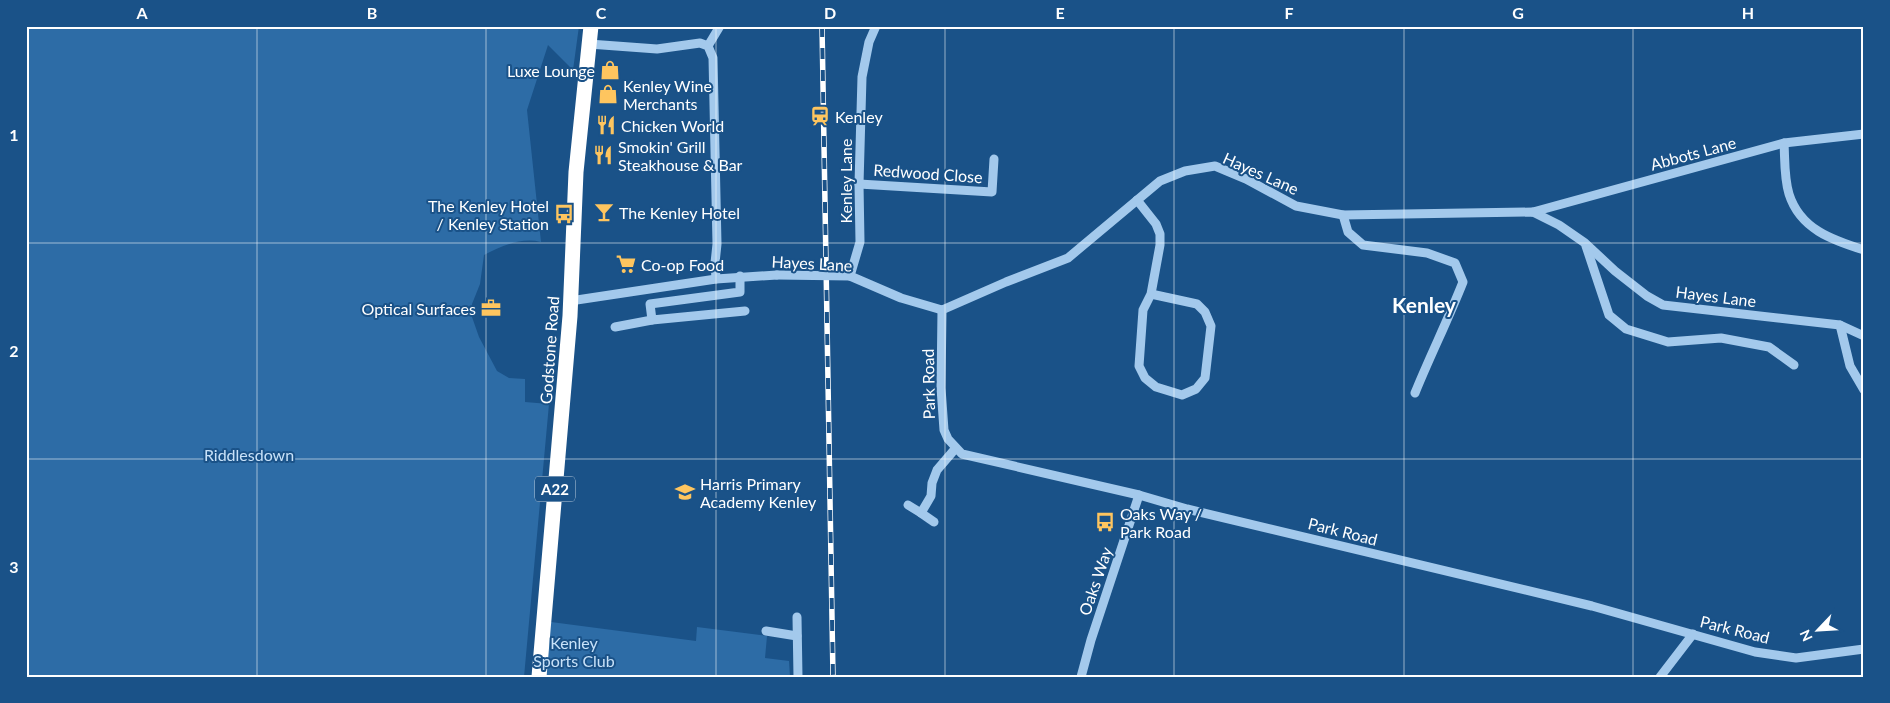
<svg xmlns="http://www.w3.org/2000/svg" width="1890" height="703" font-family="Lato,sans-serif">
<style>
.green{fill:#2d6ca6}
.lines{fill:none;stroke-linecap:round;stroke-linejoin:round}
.minor{stroke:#a3c9ec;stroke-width:9}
.highway{stroke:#fff;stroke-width:15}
.rail-casing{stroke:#fff;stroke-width:5.5}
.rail{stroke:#1a5288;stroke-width:4;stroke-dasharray:11;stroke-linecap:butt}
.minor-bridge{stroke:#a3c9ec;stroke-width:9}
.grid{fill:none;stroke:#fff;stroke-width:1;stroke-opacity:0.55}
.labels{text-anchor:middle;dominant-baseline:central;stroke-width:4;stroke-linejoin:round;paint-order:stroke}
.shield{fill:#1a5288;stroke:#bacbdb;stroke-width:1}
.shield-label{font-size:15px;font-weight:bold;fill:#fff}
.poi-label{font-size:16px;fill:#fff;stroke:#1a5288;text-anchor:start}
.street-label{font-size:16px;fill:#fff;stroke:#1a5288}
.park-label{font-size:16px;fill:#c8e2f9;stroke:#1a5288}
.district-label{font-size:21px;font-weight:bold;fill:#fff;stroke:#1a5288}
.neatline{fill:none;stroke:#fff;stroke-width:2}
.grid-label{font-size:16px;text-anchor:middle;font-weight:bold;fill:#fff}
</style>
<rect width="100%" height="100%" fill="#1a5288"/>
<g class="green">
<path d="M 26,26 L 579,26 L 573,70 L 548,45 L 527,110 L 541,242 C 521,237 502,246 484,255 L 480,284 L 472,304 L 472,317 L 479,337 L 497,371 L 509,378 L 525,379 L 525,402 L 549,404 L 524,677 L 26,677 Z"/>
<polygon points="551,622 696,641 697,627 767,636 765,658 789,661 790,677 545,677"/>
</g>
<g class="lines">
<g class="minor">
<polyline points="876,26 869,42 862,77 859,184 860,242 850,276 901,298 942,310 1006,282 1068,258 1160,181 1185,171 1215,166 1246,179 1296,206 1343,215 1533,212 1559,225 1585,243 1615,271 1647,296 1663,305 1840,325 1864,336"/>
<polyline points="589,44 657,49 700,43 708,46 713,58 717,244 715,263 716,279"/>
<polyline points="708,46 720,26"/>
<path d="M 1784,143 C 1785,160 1784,178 1789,194 C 1800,229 1832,240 1864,250"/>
<polyline points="859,184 992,192 994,159"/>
<polyline points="1137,200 1156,224 1160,234 1160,245 1151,294 1143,310 1139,366 1145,378 1156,387 1182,395 1196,389 1205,378 1211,326 1205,312 1197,304 1151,294"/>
<polyline points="1533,212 1784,143 1864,134"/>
<path d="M 1343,215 L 1348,232 L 1363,245 L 1427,253 L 1455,263 L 1463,282 C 1448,320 1430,356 1415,393"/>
<polyline points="1586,246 1609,315 1626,329 1668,342 1721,338 1769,347 1794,365"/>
<polyline points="570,301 716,279 777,275"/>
<polyline points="942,310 941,388 944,430 948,439 962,454 1139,495 1187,509 1592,606 1755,652 1796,658 1864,649"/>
<polyline points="652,320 650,304 740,292 740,276"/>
<polyline points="1840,325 1850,366 1864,390"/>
<polyline points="615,327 652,320 745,311"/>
<polyline points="908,505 921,513 931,496 932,483 937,470 955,449"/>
<polyline points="921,513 934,522"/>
<polyline points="797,617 798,677"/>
<polyline points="766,631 797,636"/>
<polyline points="1081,677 1091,640 1139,495"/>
<polyline points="1660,677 1693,634"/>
</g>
<polyline class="highway" points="539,677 570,316 576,172 591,26"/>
<defs>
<polyline id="rail" points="822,26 833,677"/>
</defs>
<use href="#rail" class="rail-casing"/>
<use href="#rail" class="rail"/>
<polyline class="minor-bridge" points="777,275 850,276"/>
</g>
<path class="grid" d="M 257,26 L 257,677M 486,26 L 486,677M 716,26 L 716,677M 945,26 L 945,677M 1174,26 L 1174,677M 1404,26 L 1404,677M 1633,26 L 1633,677M 26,243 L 1864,243M 26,459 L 1864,459"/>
<defs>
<symbol id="shop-bare" viewBox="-9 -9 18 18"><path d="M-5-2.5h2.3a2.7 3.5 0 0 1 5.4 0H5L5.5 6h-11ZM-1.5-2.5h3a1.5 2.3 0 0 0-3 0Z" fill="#fec55f" stroke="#1a5288" stroke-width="2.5" paint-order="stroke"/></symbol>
<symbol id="station-bare" viewBox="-9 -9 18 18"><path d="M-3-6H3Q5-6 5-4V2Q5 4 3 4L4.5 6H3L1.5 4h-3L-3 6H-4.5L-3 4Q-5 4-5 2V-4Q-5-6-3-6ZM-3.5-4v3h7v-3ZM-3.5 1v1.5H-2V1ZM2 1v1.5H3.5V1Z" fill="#fec55f" stroke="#1a5288" stroke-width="2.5" paint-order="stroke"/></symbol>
<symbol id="restaurant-bare" viewBox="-9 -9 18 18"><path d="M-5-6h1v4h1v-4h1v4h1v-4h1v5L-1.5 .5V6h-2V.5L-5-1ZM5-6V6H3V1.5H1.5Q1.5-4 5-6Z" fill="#fec55f" stroke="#1a5288" stroke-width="2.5" paint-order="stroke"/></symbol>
<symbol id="bar-bare" viewBox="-9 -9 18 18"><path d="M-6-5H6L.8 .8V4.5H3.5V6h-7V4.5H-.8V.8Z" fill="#fec55f" stroke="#1a5288" stroke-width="2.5" paint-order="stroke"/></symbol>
<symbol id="bus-bare" viewBox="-9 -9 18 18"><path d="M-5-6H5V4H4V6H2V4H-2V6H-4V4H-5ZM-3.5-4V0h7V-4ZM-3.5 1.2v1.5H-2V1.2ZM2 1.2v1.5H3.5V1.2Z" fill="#fec55f" stroke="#1a5288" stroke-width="2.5" paint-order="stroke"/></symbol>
<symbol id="supermarket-bare" viewBox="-9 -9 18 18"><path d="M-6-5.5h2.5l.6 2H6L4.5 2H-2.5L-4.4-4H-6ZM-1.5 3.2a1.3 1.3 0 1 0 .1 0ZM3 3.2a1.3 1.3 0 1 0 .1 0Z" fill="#fec55f" stroke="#1a5288" stroke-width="2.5" paint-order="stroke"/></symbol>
<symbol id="office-bare" viewBox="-9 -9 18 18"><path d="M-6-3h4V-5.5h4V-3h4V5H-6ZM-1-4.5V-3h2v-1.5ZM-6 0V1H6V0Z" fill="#fec55f" stroke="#1a5288" stroke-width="2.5" paint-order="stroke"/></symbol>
<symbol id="school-bare" viewBox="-9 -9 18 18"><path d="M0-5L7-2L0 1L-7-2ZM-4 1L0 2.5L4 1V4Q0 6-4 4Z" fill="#fec55f" stroke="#1a5288" stroke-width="2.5" paint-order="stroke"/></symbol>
</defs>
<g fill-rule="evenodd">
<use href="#shop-bare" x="596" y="56" width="28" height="28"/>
<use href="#shop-bare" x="594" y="80" width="28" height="28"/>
<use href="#station-bare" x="806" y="102" width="28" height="28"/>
<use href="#restaurant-bare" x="592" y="111" width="28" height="28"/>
<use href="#restaurant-bare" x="589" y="141" width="28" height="28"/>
<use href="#bar-bare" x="590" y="198" width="28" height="28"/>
<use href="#bus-bare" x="550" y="200" width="28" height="28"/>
<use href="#supermarket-bare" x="612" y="250" width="28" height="28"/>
<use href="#office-bare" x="477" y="294" width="28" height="28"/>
<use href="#school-bare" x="671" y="478" width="28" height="28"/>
<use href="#bus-bare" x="1091" y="508" width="28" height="28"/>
</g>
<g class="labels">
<rect class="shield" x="535" y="476.5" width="40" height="25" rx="4"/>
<g class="shield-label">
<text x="555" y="489">A22</text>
</g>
<g class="poi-label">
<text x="595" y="70" text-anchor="end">Luxe Lounge</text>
<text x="623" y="85">Kenley Wine<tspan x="623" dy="18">Merchants</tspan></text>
<text x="835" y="116">Kenley</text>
<text x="621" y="125">Chicken World</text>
<text x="618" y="146">Smokin' Grill<tspan x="618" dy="18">Steakhouse &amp; Bar</tspan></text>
<text x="549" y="205" text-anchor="end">The Kenley Hotel<tspan x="549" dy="18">/ Kenley Station</tspan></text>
<text x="619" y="212">The Kenley Hotel</text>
<text x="641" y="264">Co-op Food</text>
<text x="476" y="308" text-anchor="end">Optical Surfaces</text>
<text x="700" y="483">Harris Primary<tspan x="700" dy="18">Academy Kenley</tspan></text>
<text x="1120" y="513">Oaks Way /<tspan x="1120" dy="18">Park Road</tspan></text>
</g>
<g class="street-label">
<text transform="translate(1693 153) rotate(-15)">Abbots Lane</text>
<text transform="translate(928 173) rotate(4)">Redwood Close</text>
<text transform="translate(1261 173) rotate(24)">Hayes Lane</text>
<text transform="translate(845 181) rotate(-90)">Kenley Lane</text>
<text transform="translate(812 263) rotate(3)">Hayes Lane</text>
<text transform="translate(1716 296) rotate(7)">Hayes Lane</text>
<text transform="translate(549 350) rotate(-86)">Godstone Road</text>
<text transform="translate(928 384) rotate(-91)">Park Road</text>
<text transform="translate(1343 531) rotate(14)">Park Road</text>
<text transform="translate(1095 581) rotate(-71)">Oaks Way</text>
<text transform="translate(1735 629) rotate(14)">Park Road</text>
</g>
<g class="park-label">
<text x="249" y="454">Riddlesdown</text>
<text x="574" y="642">Kenley<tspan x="574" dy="18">Sports Club</tspan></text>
</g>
<g class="district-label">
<text x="1424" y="304">Kenley</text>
</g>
</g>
<rect width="1890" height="703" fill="none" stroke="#1a5288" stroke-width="55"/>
<g transform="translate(1818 630) rotate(245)" stroke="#1a5288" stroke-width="4" paint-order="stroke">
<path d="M0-4L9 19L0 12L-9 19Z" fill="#ffffff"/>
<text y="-8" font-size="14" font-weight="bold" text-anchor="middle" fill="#ffffff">N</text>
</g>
<rect x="28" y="28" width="1834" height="648" class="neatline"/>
<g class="grid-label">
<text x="142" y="19">A</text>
<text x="372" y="19">B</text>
<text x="601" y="19">C</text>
<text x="830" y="19">D</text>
<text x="1060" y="19">E</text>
<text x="1289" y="19">F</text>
<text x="1518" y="19">G</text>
<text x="1748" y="19">H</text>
<text x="14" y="141">1</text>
<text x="14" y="357">2</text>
<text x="14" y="573">3</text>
</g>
</svg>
